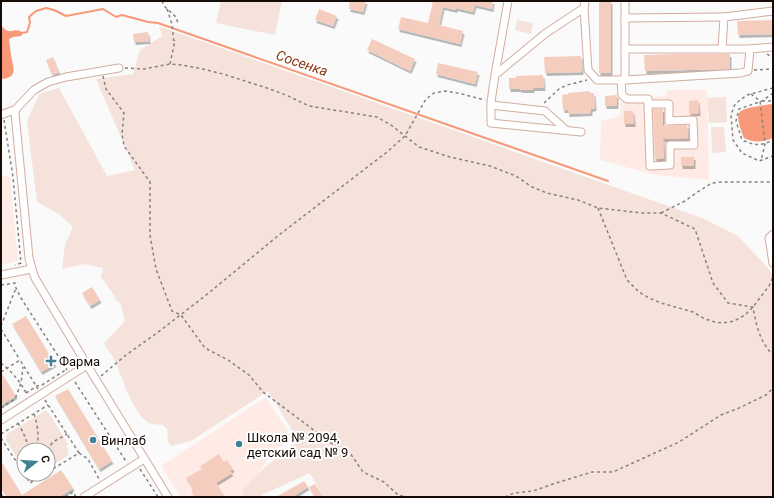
<svg xmlns="http://www.w3.org/2000/svg" width="774" height="498" font-family="Roboto,sans-serif">
<style>
.built{fill:#ffebe5}
.green{fill:#f5e2db}
.water{fill:#f79978}
.lines{fill:none;stroke-linecap:round;stroke-linejoin:round}
.stream{stroke:#f79978;stroke-width:2}
.building{fill:#f5cdbf;filter:url(#shadow)}
.minor-casing{stroke:#d2ada0;stroke-width:9}
.path{stroke:#87817f;stroke-width:1.5;stroke-dasharray:3 3;stroke-linecap:butt}
.minor{stroke:#fff;stroke-width:7}
.poi-dot{fill:#418194;stroke:#fff;stroke-width:1.5}
.labels{text-anchor:middle;dominant-baseline:central;stroke-width:4;stroke-linejoin:round;paint-order:stroke}
.poi-label{font-size:13px;fill:#170b07;stroke:#fff;text-anchor:start}
.water-label{font-size:14px;font-style:italic;fill:#873514;stroke:#fff}
</style>
<defs>
<filter id="shadow"><feDropShadow dx="1.5" dy="3" stdDeviation="0" flood-color="#0004"/></filter>
</defs>
<rect width="100%" height="100%" fill="#fafafa"/>
<g class="built">
<polygon points="667,90 707,90 709,180 655,175 600,160 601,121 620,116 621,101 643,103 643,97 666,96"/>
<polygon points="1,176 10,177 18,261 1,265"/>
<polygon points="266,397 292,438 275,450 266,462 245,492 242,497 181,497 161,466"/>
</g>
<g class="green">
<polygon points="221,1 282,1 275,35 216,23"/>
<polygon points="517,20 533,23 531,34 515,30"/>
<path d="M 159,26 L 702,218 L 738,236 L 765,265 L 773,275 L 773,497 L 323,497 L 310,473 L 262,495 L 262,497 L 242,497 L 244,489 L 263,469 L 298,440 L 268,391 L 191,441 L 171,446 L 168,441 L 167,429 L 163,425 C 156,424 149,425 145,420 C 131,408 122,376 114,359 C 111,353 106,349 104,343 L 125,321 L 122,311 L 121,304 L 116,300 L 114,295 L 101,277 L 103,268 L 84,264 L 62,269 L 65,245 L 73,227 L 59,214 L 37,202 L 27,122 L 39,94 L 59,88 L 107,176 L 135,170 L 96,79 L 133,74 L 140,50 L 162,36 Z"/>
<polygon points="726,97 727,122 709,123 707,98"/>
<polygon points="711,127 724,127 726,152 712,153"/>
<polygon points="45,411 48,412 68,444 66,446 69,450 67,452 69,455 48,468 48,450 24,450 24,469 6,440 7,434"/>
</g>
<g class="water">
<path d="M 1,25 C 10,38 14,25 23,33 L 21,36 L 13,37 L 9,39 C 10,44 10,50 11,55 C 13,67 19,78 1,79 Z"/>
<path d="M 773,104 L 773,138 C 764,142 753,143 744,138 C 742,133 736,118 739,113 C 742,107 766,105 773,104 Z"/>
</g>
<g class="lines">
<polyline class="stream" points="21,33 27,32 30,23 29,17 36,11 46,8 54,10 66,16 103,9 116,17 122,15 148,22 158,23 608,181"/>
</g>
<g class="building">
<polygon points="350,1 366,1 363,12 349,9"/>
<polygon points="433,1 493,1 492,9 475,5 473,12 456,8 456,10 443,7 439,25 463,31 460,44 398,29 401,17 428,23"/>
<rect x="599" y="1" width="12" height="72"/>
<polygon points="319,9 337,16 333,26 315,20"/>
<polygon points="773,20 773,34 738,35 737,21"/>
<polygon points="148,32 149,41 134,42 133,34"/>
<polygon points="372,39 415,59 410,71 367,50"/>
<polygon points="679,54 730,54 730,69 645,71 644,55"/>
<polygon points="581,56 582,72 545,73 544,57"/>
<polygon points="53,57 59,72 52,75 46,60"/>
<polygon points="438,63 478,72 475,84 436,74"/>
<polygon points="543,75 544,88 533,88 533,90 520,90 520,89 509,89 509,78 516,78 516,76"/>
<polygon points="590,91 590,93 594,93 595,108 591,109 591,113 568,114 568,110 563,110 562,95 568,94 568,93"/>
<polygon points="617,95 617,106 605,106 605,96"/>
<polygon points="698,100 699,113 689,114 689,101"/>
<polygon points="653,109 663,109 663,126 687,125 688,138 663,139 664,158 655,159"/>
<polygon points="624,111 633,111 634,124 624,124"/>
<rect x="681" y="157" width="13" height="9"/>
<polygon points="92,287 100,300 90,306 82,293"/>
<polygon points="26,316 55,364 41,372 12,324"/>
<polygon points="1,372 16,396 1,405"/>
<polygon points="68,389 112,461 99,469 55,396"/>
<polygon points="219,454 224,462 227,460 233,469 230,471 232,473 216,483 225,497 195,497 191,490 193,489 186,478 202,469 200,466"/>
<polygon points="1,461 22,495 61,470 73,488 59,497 7,497 1,488"/>
<polygon points="304,481 308,487 292,497 276,497"/>
<polygon points="315,484 323,497 315,497 309,487"/>
</g>
<g class="lines">
<defs>
<g id="minor">
<polyline points="585,1 584,8 588,70 597,80 624,80"/>
<polyline points="625,1 625,80 741,73 748,71 750,49 773,47"/>
<polyline points="625,18 724,17"/>
<polyline points="625,49 750,49"/>
<polyline points="722,49 724,17 773,11"/>
<polyline points="495,75 508,1"/>
<polyline points="621,80 622,95 627,99 648,99 648,104 650,166 670,165 670,145 694,145 693,120 669,121 669,104 648,104"/>
<polyline points="491,105 545,111 555,120 566,130"/>
<polyline points="16,109 15,113 29,258 32,269 35,278 87,365 168,497"/>
<polyline points="1,115 16,109 34,90 48,82 66,77 119,68"/>
<polyline points="581,132 491,123 491,102 495,75 546,33 584,8"/>
<polyline points="773,234 769,238 773,263"/>
<polyline points="1,275 32,269"/>
<polyline points="1,420 87,365"/>
<polyline points="84,497 144,459"/>
</g>
</defs>
<use href="#minor" class="minor-casing"/>
<g class="path">
<polyline points="162,1 165,7 176,17 178,23"/>
<polyline points="167,9 172,24 174,44"/>
<polyline points="767,54 773,58"/>
<polyline points="170,64 175,40"/>
<path d="M 125,68 L 144,69 L 170,64 L 182,65 L 203,69 L 223,74 L 267,88 L 286,95 L 309,106 L 377,117 L 391,125 L 419,147 L 450,157 L 490,166 L 516,176 L 532,187 L 547,193 L 578,200 L 598,208 L 642,213 L 661,213 L 695,229 L 713,283 L 728,303 L 753,307 C 756,325 760,342 773,355"/>
<polyline points="754,70 773,69"/>
<polyline points="103,76 106,89 124,113 122,134 124,146 150,182 150,235 156,269 172,311 181,315 205,348 228,360 249,375 263,392 331,443 350,453 363,472 384,482 397,494 405,497"/>
<polyline points="773,88 747,95 735,104 731,115 733,140 742,153 759,161 773,156"/>
<path d="M 773,93 L 762,101 L 739,109 L 736,121 L 742,140 C 754,145 760,147 773,140"/>
<polyline points="751,94 760,101 765,144 761,161"/>
<polyline points="762,101 773,101"/>
<polyline points="544,103 559,89 567,85 587,80"/>
<polyline points="4,120 13,177 21,263 15,265"/>
<polyline points="598,208 627,280 639,292 649,298 661,303 693,312 705,319 715,322 723,323 734,321 745,315 753,307 769,286 773,277"/>
<polyline points="661,213 685,201 699,191 712,183 722,182 773,182"/>
<polyline points="1,285 15,283 16,288 21,298 67,370"/>
<polyline points="1,326 16,288"/>
<polyline points="1,329 20,360"/>
<path d="M 1,363 C 12,372 21,382 27,395"/>
<polyline points="1,372 20,360 38,389"/>
<polyline points="101,376 126,355 157,333 205,296 279,235 387,152 405,136 426,99 434,93 446,91 462,94 485,100"/>
<polyline points="75,382 127,463"/>
<polyline points="26,393 37,386 42,385 67,369"/>
<polyline points="45,400 79,453 48,472"/>
<polyline points="1,408 15,399 21,383 23,367"/>
<path d="M 34,414 C 38,425 39,438 37,450"/>
<path d="M 18,423 C 23,432 27,440 29,450"/>
<polyline points="1,434 48,405"/>
<polyline points="1,438 30,483 45,474"/>
<polyline points="47,450 53,442 67,434"/>
<polyline points="79,453 88,459 99,479"/>
<polyline points="140,469 158,497"/>
<polyline points="27,479 30,474"/>
<polyline points="1,494 3,497"/>
<polyline points="65,497 73,492 76,497 78,496"/>
<polyline points="505,497 514,493 533,491 556,483 592,472 613,472 679,442 721,415 739,408 766,395 773,388"/>
</g>
<use href="#minor" class="minor"/>
</g>
<g class="poi-dot">
<path d="M49 355h4v4h4v4h-4v4h-4v-4h-4v-4h4z"/>
<circle cx="93" cy="440" r="4"/>
<circle cx="239" cy="444" r="4"/>
</g>
<g class="labels">
<g class="poi-label">
<text x="59" y="361">Фарма</text>
<text x="247" y="437">Школа № 2094,<tspan x="247" dy="15">детский сад № 9</tspan></text>
<text x="101" y="440">Винлаб</text>
</g>
<g class="water-label">
<text transform="translate(302 63) rotate(19)">Сосенка</text>
</g>
</g>
<rect width="774" height="498" fill="none" stroke="#170b07" stroke-width="4"/>
<g transform="translate(36 462) rotate(73)"><circle r="19" fill="#ffffff" stroke="#a29d9c"/>
<path d="M0-3L7 15L0 10L-7 15Z" fill="#418194"/>
<text y="-6" font-size="11" font-weight="bold" text-anchor="middle" fill="#170b07">С</text>
</g>
</svg>
